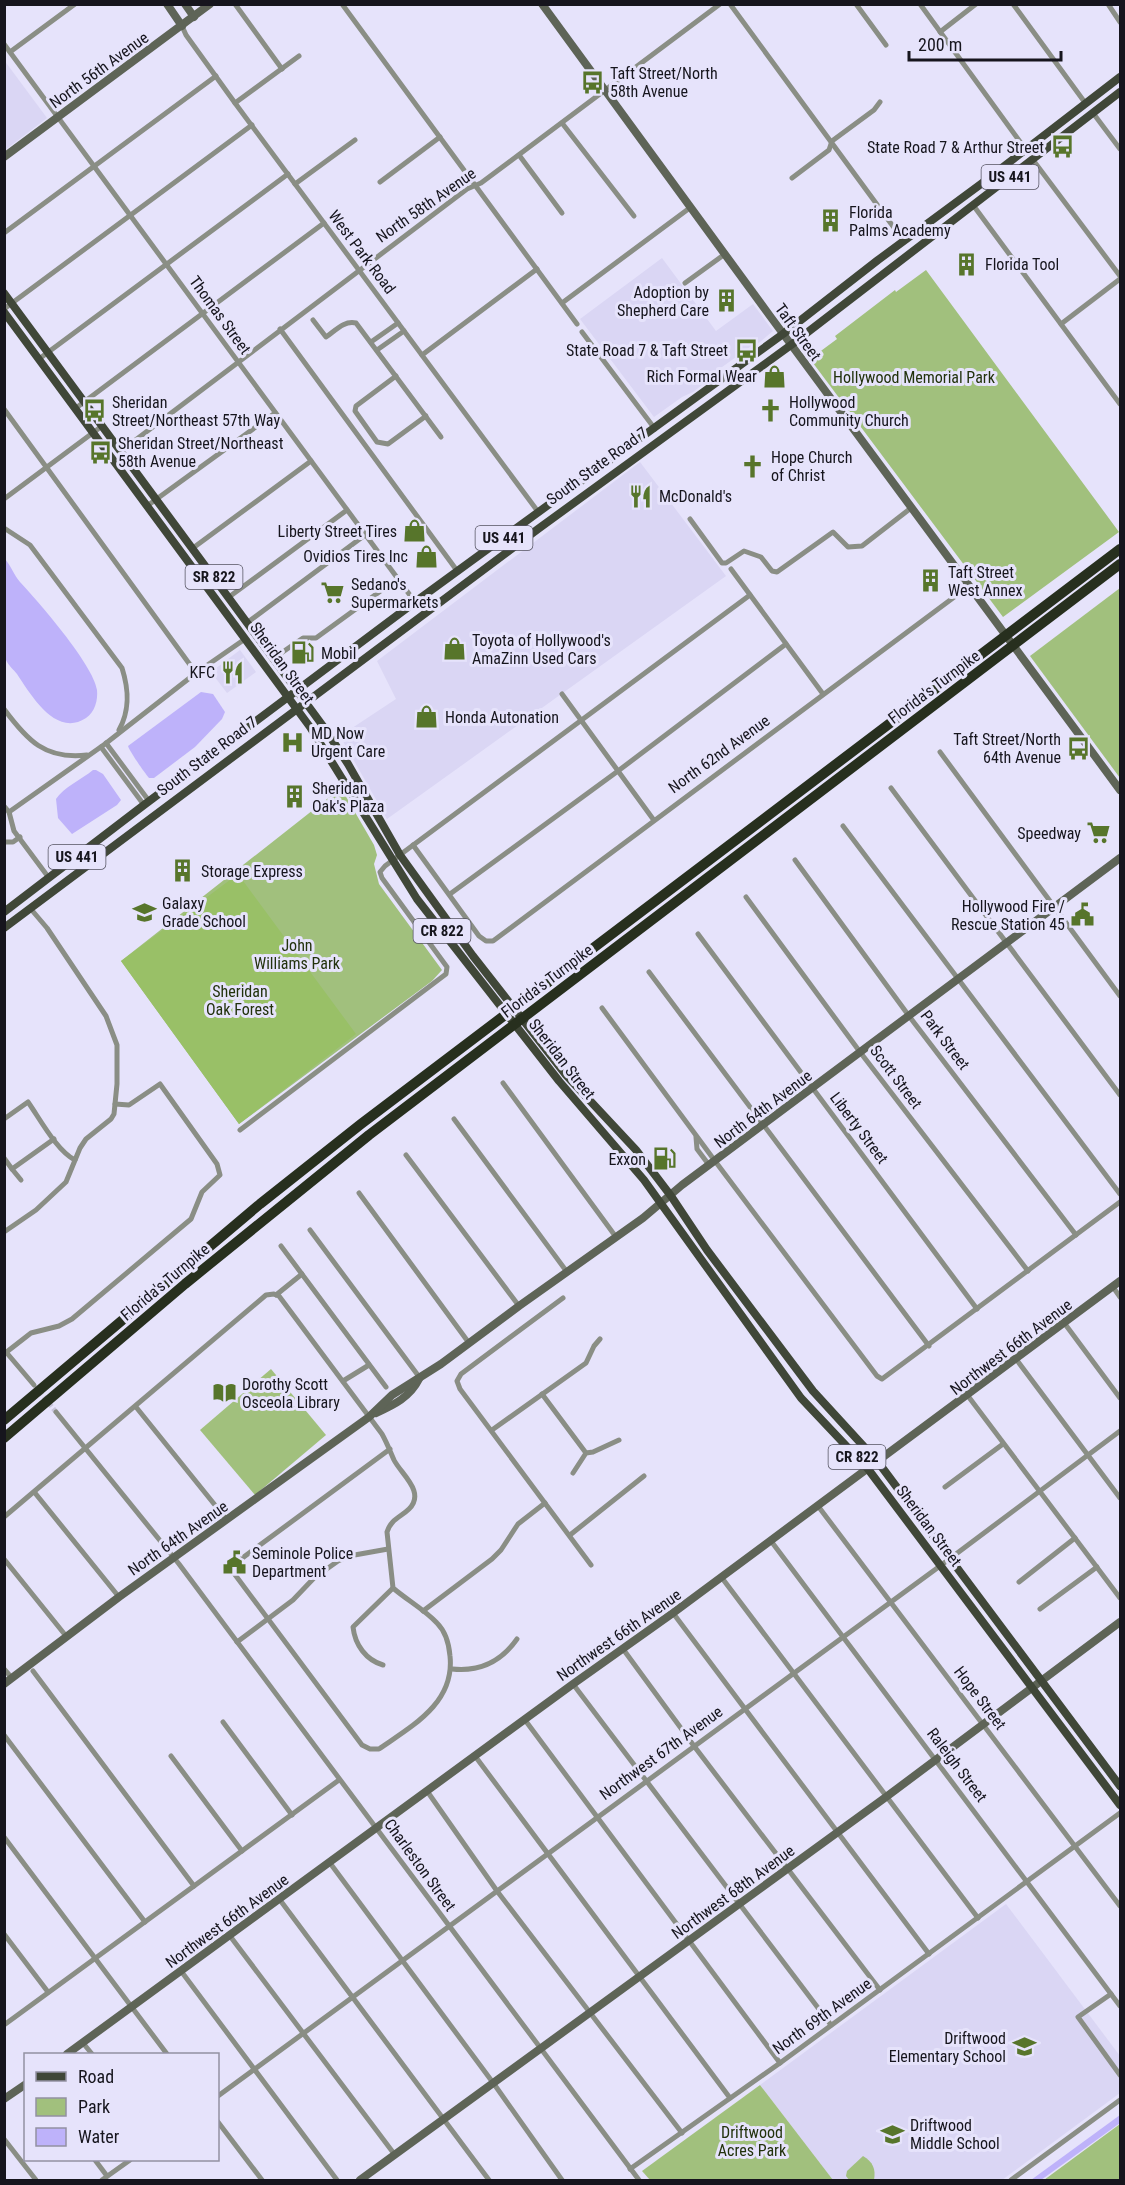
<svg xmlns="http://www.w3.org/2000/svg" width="1125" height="2185" font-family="'Roboto Condensed',sans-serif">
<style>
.built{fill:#dad6f4}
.green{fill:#a1c07d}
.forest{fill:#99c067}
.water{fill:#beb2fa}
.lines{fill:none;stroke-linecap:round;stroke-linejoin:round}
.street-tunnel{stroke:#c7c4da;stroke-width:5;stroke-dasharray:5 2.5;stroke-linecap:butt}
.street{stroke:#8a8e85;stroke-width:5}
.secondary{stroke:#5e6457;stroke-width:8}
.primary{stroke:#404738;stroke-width:8}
.highway{stroke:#272f1e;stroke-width:10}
.labels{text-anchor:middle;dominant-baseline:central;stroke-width:6;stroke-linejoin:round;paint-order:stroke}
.shield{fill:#e6e3fb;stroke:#545360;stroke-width:1.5}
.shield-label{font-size:15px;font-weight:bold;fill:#16151d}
.street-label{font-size:16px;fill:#16151d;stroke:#e6e3fb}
.poi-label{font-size:16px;fill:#16151d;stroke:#e6e3fb;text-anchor:start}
.park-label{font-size:16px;fill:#22320c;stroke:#e6e3fb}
</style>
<rect width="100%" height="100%" fill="#e6e3fb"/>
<g class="built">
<polygon points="4,60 47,118 5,150 4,150"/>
<polygon points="662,258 716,331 753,304 773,331 760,342 750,347 704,380 702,385 693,392 682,397 654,417 580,319"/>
<polygon points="640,462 726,576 387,819 340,736 396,699 377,661"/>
<polygon points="240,650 256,672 227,693 211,672"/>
<polygon points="1006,1904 1120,2056 1120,2093 1002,2180 833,2180 760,2085"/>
</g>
<g class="green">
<polygon points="926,270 1119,532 1003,617 810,359 837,339 835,336 895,290 896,292"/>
<polygon points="1120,588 1120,778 1030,656"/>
<polygon points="341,788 374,845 377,855 374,864 379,884 442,970 432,981 239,1124 121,961"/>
<polygon points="271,1369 326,1435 255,1495 200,1430"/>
<polygon points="760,2085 833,2180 650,2180 642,2171"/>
<polygon points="1120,2124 1120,2180 1044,2180"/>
<path d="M 863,2156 C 873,2162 876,2169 874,2180 L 849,2180 L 846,2176 L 847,2171 Z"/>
</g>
<polygon class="forest" points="238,874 356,1034 239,1124 121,961"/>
<g class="water">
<path d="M 5,559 C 11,566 14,575 20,582 C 36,599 94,665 97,690 C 98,700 95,712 86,718 C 56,738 31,695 17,674 C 14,670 8,665 6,660 C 1,651 4,575 5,559 Z"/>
<path d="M 201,692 L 213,694 L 225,712 L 222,719 L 195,747 L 154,778 L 149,778 C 144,772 130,752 128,746 Z"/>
<path d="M 93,770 L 96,770 L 103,774 L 121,800 L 117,805 L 72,834 L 58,818 L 56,799 C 63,788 82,779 93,770 Z"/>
<polygon points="1120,2115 1120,2123 1041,2180 1031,2180"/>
</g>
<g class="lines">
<polyline class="street-tunnel" points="39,1391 56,1412"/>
<g class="street">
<polyline points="235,4 282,69"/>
<polyline points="342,4 577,324"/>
<polyline points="730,4 903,240"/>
<polyline points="856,4 886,45"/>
<polyline points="920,4 1026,150"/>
<polyline points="1013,4 1086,104"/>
<polyline points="1108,4 1120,22"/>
<polyline points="182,26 186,35 235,103 539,513"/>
<polyline points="940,32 976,4"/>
<polyline points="4,44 415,602"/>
<polyline points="10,52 75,4"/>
<polyline points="235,103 299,56"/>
<polyline points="1093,113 1120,149"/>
<polyline points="562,123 634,216"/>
<polyline points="519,155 562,213"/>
<polyline points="1033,160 1120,276"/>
<polyline points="792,178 829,150 832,141 874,110 880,102"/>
<polyline points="380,182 440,137"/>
<polyline points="295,184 355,140"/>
<polyline points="973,205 1120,404"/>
<polyline points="4,233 216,76"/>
<polyline points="685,283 725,254"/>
<polyline points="562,303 691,207"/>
<polyline points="4,309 252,125"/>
<path d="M 313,320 L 326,337 C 335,331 344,320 356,323 L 441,437"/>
<polyline points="1061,324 1120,279"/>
<polyline points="280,329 458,572"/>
<polyline points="582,332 655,429"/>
<polyline points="371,342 398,323"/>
<polyline points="377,350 404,331"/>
<polyline points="422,355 537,269"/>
<polyline points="39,359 288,174"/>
<polyline points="396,376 356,406 355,411 377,442 388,444 426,416"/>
<polyline points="76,408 324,223"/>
<polyline points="4,409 196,673"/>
<polyline points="121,451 467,189 481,183 720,4"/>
<polyline points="4,499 102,426"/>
<polyline points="147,506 275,413"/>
<polyline points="690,519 722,563 726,563 744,551 761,557 772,571 777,572 833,532 848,547 862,546 911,508"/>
<path d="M 4,528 L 30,545 L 122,668 C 129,690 130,710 119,730"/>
<polyline points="193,548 311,461"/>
<polyline points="731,569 823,694"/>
<polyline points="229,597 347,510"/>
<polyline points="248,622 365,535"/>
<polyline points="274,658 303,638 316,638 397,579"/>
<polyline points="562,694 653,819"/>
<path d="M 4,709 C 27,740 45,760 87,755"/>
<polyline points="106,743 149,801"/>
<polyline points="101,747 144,805"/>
<polyline points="940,752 1120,996"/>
<polyline points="891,788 1120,1095"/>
<polyline points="4,806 9,812 14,831 49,878"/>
<polyline points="9,812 105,744 196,673 245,639"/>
<polyline points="843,826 1120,1194"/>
<polyline points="4,842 13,842 20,837"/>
<polyline points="413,845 479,936 486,941 493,941 969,586"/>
<polyline points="795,860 909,1016 1076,1235"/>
<polyline points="450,894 618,771 786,644"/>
<polyline points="746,897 860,1052 1028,1271"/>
<polyline points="698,934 977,1309"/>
<polyline points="649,972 929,1346"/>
<polyline points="602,1008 715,1161 877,1376 882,1379 1120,1202"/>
<polyline points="503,1083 616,1237"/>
<path d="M 4,1119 L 28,1102 C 40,1119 57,1151 75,1160"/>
<polyline points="454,1119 567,1272"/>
<polyline points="240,1130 446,974 447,967 382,878 380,872 385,866 750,595"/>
<polyline points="696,1137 697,1149 709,1165"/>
<polyline points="406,1155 519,1306"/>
<polyline points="4,1158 12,1169 54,1139"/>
<polyline points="12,1169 21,1180"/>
<polyline points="359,1193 469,1343"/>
<polyline points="310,1230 420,1378"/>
<polyline points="4,1232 36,1210 66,1182 80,1148 86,1139 111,1119 114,1114 117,1084 117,1045 106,1016 47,928 30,908"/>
<polyline points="281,1246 386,1387"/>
<polyline points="1113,1287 1120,1297"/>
<polyline points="276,1295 302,1274"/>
<polyline points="563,1298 461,1374 457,1381 460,1389 591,1565"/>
<polyline points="1065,1324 1120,1398"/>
<polyline points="6,1352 34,1385"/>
<polyline points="4,1354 31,1333 59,1326 72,1319 191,1219 202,1192 220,1175 217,1164 160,1084 129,1105 115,1104"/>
<polyline points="1016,1359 1120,1498"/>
<polyline points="343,1381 369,1365"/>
<polyline points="542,1394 586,1453"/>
<polyline points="968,1396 1120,1598"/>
<polyline points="136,1407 227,1520"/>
<polyline points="56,1412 179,1564 639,2180"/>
<polyline points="492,1430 586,1363 594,1346 600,1339"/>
<polyline points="573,1473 586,1453 593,1452 619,1440"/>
<polyline points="945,1487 1003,1444"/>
<polyline points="35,1493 119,1597"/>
<polyline points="818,1506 1120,1906"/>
<path d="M 4,1517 L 266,1295 L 274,1294 L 279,1296 L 382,1434 C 387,1443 390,1451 394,1460 C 401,1474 426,1492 409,1509 C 401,1517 391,1519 387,1532 L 393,1588 C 407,1600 425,1610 437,1623 C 446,1632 449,1644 450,1656 C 455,1703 412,1726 379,1749 L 370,1749 L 362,1745 L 233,1572 L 234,1567 L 237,1562 L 390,1449"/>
<polyline points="570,1535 644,1476"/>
<polyline points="771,1541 1120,2006"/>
<polyline points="4,1559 66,1636"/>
<polyline points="722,1578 978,1918"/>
<polyline points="1019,1582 1075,1538"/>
<polyline points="1040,1609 1097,1567"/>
<polyline points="423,1611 492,1559 501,1550 518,1524 545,1503"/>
<polyline points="673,1613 929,1954"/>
<polyline points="237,1642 293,1600 314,1578 338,1561 349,1556 388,1549"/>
<polyline points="623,1649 694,1746 880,1990"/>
<path d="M 383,1665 C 366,1660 355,1645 353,1627 L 393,1588"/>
<polyline points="4,1669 12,1678"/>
<path d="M 452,1669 C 480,1672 501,1662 517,1639"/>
<polyline points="33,1671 194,1886"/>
<polyline points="573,1684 831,2025"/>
<polyline points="525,1720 780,2063"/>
<polyline points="223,1722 292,1815"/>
<polyline points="4,1735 145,1922"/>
<polyline points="171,1756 242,1851"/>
<polyline points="475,1756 730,2098"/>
<polyline points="427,1791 497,1891 682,2133"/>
<polyline points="4,1837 167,2054"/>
<polyline points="330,1863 494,2084 562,2180"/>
<polyline points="280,1900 489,2180"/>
<polyline points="4,1934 48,1992"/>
<polyline points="230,1936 395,2155"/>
<polyline points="181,1971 337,2180"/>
<polyline points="1111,1994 1078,2017 1120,2075"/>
<polyline points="4,2025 339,1780"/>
<polyline points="83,2043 92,2054"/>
<polyline points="218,2096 940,1566 1120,1431"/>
<polyline points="218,2122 262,2180"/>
<polyline points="4,2139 36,2180"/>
<polyline points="95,2160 107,2176"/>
<polyline points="630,2169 780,2063 1120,1813"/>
<polyline points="102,2180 130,2160"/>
<polyline points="1011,2180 1120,2100"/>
</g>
<g class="secondary">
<polyline points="167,4 182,26"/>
<polyline points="185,4 194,17"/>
<polyline points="542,4 770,316 1120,790"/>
<polyline points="4,157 210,4"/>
<path d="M 376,1413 C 394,1405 410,1397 419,1379"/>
<polyline points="4,1684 119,1597 369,1417 392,1395 441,1364 519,1306 643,1218 682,1185 1120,858"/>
<polyline points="67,2054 573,1684 673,1613 1120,1281"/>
<polyline points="4,2099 26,2084"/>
<polyline points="360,2180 886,1797 1120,1622"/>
</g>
<g class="primary">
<polyline points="4,293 323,726 348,764 400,855 473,956 566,1075 636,1150 671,1196 707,1250 813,1391 878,1462 1120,1786"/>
<polyline points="4,312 310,727 417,899 559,1081 644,1180 801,1398 868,1469 1120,1805"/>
<polyline points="4,912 144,805 415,602 783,334 878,260 981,184 1120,77"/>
<polyline points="4,928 538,529 791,345 1120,92"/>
</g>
<g class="highway">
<polyline points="4,1420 260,1204 361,1124 1120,549"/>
<polyline points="4,1438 185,1284 369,1135 1120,564"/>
</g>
</g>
<defs>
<symbol id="bus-bare" viewBox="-9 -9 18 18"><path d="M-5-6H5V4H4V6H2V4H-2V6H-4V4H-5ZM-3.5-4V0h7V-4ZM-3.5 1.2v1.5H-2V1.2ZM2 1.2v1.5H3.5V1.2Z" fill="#57752b" stroke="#e6e3fb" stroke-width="2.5" paint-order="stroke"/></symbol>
<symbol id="building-bare" viewBox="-9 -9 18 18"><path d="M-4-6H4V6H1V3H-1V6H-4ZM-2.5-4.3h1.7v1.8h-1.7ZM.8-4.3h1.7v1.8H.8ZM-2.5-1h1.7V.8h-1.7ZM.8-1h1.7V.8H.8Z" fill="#57752b" stroke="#e6e3fb" stroke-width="2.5" paint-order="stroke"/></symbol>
<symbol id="shop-bare" viewBox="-9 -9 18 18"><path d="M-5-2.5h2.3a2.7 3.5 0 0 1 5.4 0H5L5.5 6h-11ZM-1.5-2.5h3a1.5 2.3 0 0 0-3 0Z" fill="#57752b" stroke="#e6e3fb" stroke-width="2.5" paint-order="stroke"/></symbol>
<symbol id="church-bare" viewBox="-9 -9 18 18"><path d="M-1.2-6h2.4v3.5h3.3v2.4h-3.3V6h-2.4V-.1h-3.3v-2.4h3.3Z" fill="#57752b" stroke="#e6e3fb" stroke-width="2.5" paint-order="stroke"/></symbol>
<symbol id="restaurant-bare" viewBox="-9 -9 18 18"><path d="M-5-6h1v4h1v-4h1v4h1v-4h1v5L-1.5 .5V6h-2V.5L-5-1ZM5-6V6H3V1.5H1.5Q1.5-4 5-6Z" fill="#57752b" stroke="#e6e3fb" stroke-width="2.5" paint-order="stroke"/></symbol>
<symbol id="supermarket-bare" viewBox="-9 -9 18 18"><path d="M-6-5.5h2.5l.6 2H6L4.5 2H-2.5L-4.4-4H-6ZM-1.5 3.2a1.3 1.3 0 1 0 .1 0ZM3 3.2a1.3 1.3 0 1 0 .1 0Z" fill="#57752b" stroke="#e6e3fb" stroke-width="2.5" paint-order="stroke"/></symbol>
<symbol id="fuel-bare" viewBox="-9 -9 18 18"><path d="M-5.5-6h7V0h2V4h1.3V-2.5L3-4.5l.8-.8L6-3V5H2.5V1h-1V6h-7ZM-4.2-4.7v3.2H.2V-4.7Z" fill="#57752b" stroke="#e6e3fb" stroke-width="2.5" paint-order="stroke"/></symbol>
<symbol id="hospital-bare" viewBox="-9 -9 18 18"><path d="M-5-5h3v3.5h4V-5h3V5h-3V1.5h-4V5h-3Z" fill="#57752b" stroke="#e6e3fb" stroke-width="2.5" paint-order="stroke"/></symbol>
<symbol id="school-bare" viewBox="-9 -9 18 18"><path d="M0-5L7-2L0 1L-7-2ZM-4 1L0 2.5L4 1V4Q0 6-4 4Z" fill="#57752b" stroke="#e6e3fb" stroke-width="2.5" paint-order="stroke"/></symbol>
<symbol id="civic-bare" viewBox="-9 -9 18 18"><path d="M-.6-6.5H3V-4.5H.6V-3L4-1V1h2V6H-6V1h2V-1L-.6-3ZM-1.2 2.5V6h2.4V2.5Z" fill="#57752b" stroke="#e6e3fb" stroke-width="2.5" paint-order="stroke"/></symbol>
<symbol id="library-bare" viewBox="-9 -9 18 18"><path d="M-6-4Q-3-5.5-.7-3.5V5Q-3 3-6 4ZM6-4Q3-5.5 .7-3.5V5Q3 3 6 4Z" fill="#57752b" stroke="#e6e3fb" stroke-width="2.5" paint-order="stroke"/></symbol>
</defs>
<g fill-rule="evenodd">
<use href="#bus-bare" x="576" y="66" width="33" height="33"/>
<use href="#bus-bare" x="1046" y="130" width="33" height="33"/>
<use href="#building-bare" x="814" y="204" width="33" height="33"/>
<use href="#building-bare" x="950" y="248" width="33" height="33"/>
<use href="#building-bare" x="710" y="284" width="33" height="33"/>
<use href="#bus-bare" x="730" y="334" width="33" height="33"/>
<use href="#shop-bare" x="758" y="360" width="33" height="33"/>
<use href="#bus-bare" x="78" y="394" width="33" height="33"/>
<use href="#church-bare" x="754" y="394" width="33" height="33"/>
<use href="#bus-bare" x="84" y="436" width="33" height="33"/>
<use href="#church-bare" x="736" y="450" width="33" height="33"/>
<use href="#restaurant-bare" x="624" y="480" width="33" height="33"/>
<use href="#shop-bare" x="398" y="514" width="33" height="33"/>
<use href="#shop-bare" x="410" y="540" width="33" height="33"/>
<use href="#building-bare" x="914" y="564" width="33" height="33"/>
<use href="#supermarket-bare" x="316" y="576" width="33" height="33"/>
<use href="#shop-bare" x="438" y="632" width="33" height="33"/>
<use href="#fuel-bare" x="286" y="636" width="33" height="33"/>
<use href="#restaurant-bare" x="216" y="656" width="33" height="33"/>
<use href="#shop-bare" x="410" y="700" width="33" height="33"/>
<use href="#hospital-bare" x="276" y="726" width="33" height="33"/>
<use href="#bus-bare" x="1062" y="732" width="33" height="33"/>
<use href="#building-bare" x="278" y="780" width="33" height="33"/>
<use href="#supermarket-bare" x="1082" y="816" width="33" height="33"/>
<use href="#building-bare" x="166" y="854" width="33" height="33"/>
<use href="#school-bare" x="128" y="896" width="33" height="33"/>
<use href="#civic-bare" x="1066" y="898" width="33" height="33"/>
<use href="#fuel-bare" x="648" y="1142" width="33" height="33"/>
<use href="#library-bare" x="208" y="1376" width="33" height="33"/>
<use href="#civic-bare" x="218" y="1546" width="33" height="33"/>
<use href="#school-bare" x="1008" y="2030" width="33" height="33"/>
<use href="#school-bare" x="876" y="2118" width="33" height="33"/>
</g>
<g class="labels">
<g class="shield">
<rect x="981.5" y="165" width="57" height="24" rx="4.5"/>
<rect x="475.5" y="526" width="57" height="24" rx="4.5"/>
<rect x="185.5" y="565" width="57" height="24" rx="4.5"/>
<rect x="48.5" y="845" width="57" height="24" rx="4.5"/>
<rect x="413.5" y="919" width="57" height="24" rx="4.5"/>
<rect x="828.5" y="1445" width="57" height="24" rx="4.5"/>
</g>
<g class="shield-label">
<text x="1010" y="177">US 441</text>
<text x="504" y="538">US 441</text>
<text x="214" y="577">SR 822</text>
<text x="77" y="857">US 441</text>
<text x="442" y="931">CR 822</text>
<text x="857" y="1457">CR 822</text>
</g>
<g class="street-label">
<text transform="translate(99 70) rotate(-36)">North 56th Avenue</text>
<text transform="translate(426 205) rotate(-35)">North 58th Avenue</text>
<text transform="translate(362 252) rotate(53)">West Park Road</text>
<text transform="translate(220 315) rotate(54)">Thomas Street</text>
<text transform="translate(798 332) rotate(54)">Taft Street</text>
<text transform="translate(597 466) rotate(-36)">South State Road 7</text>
<text transform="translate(282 663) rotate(54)">Sheridan Street</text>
<text transform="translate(934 687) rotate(-37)">Florida's Turnpike</text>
<text transform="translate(719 754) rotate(-36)">North 62nd Avenue</text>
<text transform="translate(207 756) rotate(-37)">South State Road 7</text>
<text transform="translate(547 981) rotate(-37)">Florida's Turnpike</text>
<text transform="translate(945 1040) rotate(53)">Park Street</text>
<text transform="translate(562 1059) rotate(52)">Sheridan Street</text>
<text transform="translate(896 1077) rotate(53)">Scott Street</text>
<text transform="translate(763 1109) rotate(-37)">North 64th Avenue</text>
<text transform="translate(859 1128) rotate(53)">Liberty Street</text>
<text transform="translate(165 1282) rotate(-40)">Florida's Turnpike</text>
<text transform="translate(1011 1347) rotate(-37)">Northwest 66th Avenue</text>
<text transform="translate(929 1526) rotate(53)">Sheridan Street</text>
<text transform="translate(178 1538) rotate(-35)">North 64th Avenue</text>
<text transform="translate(619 1635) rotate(-35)">Northwest 66th Avenue</text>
<text transform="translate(980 1698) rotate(53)">Hope Street</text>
<text transform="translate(661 1753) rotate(-36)">Northwest 67th Avenue</text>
<text transform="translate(957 1765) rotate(53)">Raleigh Street</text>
<text transform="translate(420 1865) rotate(54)">Charleston Street</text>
<text transform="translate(733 1892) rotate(-36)">Northwest 68th Avenue</text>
<text transform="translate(227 1921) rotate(-36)">Northwest 66th Avenue</text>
<text transform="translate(822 2016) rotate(-36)">North 69th Avenue</text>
</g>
<g class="poi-label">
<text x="610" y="73">Taft Street/North<tspan x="610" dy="18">58th Avenue</tspan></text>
<text x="1044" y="147" text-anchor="end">State Road 7 &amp; Arthur Street</text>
<text x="849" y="212">Florida<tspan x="849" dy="18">Palms Academy</tspan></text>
<text x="985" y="264">Florida Tool</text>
<text x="709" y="292" text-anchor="end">Adoption by<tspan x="709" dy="18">Shepherd Care</tspan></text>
<text x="728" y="350" text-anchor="end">State Road 7 &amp; Taft Street</text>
<text x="757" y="376" text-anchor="end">Rich Formal Wear</text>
<text x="112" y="402">Sheridan<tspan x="112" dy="18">Street/Northeast 57th Way</tspan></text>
<text x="789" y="402">Hollywood<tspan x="789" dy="18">Community Church</tspan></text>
<text x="118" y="443">Sheridan Street/Northeast<tspan x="118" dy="18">58th Avenue</tspan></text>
<text x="771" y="457">Hope Church<tspan x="771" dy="18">of Christ</tspan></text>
<text x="659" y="496">McDonald's</text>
<text x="397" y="531" text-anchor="end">Liberty Street Tires</text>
<text x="408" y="556" text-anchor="end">Ovidios Tires Inc</text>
<text x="948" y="572">Taft Street<tspan x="948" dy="18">West Annex</tspan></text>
<text x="351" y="584">Sedano's<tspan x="351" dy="18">Supermarkets</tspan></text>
<text x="472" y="640">Toyota of Hollywood's<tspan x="472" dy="18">AmaZinn Used Cars</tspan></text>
<text x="321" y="653">Mobil</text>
<text x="215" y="672" text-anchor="end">KFC</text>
<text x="445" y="717">Honda Autonation</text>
<text x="311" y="733">MD Now<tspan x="311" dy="18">Urgent Care</tspan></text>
<text x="1061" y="739" text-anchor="end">Taft Street/North<tspan x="1061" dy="18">64th Avenue</tspan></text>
<text x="312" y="788">Sheridan<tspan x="312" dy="18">Oak's Plaza</tspan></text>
<text x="1081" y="833" text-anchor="end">Speedway</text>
<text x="201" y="871">Storage Express</text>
<text x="162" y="903">Galaxy<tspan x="162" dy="18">Grade School</tspan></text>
<text x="1065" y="906" text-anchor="end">Hollywood Fire /<tspan x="1065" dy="18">Rescue Station 45</tspan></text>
<text x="646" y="1159" text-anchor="end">Exxon</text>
<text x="242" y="1384">Dorothy Scott<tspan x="242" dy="18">Osceola Library</tspan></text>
<text x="252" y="1553">Seminole Police<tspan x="252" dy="18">Department</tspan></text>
<text x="1006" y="2038" text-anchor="end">Driftwood<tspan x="1006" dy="18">Elementary School</tspan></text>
<text x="910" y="2125">Driftwood<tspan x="910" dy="18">Middle School</tspan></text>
</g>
<g class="park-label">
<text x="914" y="377">Hollywood Memorial Park</text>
<text x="297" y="945">John<tspan x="297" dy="18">Williams Park</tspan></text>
<text x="240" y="991">Sheridan<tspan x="240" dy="18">Oak Forest</tspan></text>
<text x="752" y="2132">Driftwood<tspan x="752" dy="18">Acres Park</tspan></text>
</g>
</g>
<rect width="1125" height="2185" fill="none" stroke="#16151d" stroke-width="12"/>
<rect x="24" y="2053" width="195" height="108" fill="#e6e3fb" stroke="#9391a2" stroke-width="1.5"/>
<rect x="36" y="2072" width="30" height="9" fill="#404738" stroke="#9391a2" stroke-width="1.5"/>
<text x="78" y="2083" font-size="18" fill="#16151d">Road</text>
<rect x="36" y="2098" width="30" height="18" fill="#a1c07d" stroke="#9391a2" stroke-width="1.5"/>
<text x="78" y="2113" font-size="18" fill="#16151d">Park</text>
<rect x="36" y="2128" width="30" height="18" fill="#beb2fa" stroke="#9391a2" stroke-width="1.5"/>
<text x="78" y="2143" font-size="18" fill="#16151d">Water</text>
<path d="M909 51v9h152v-9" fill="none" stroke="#16151d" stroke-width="3"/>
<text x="918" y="51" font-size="18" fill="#16151d" stroke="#e6e3fb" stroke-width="4.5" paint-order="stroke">200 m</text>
</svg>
